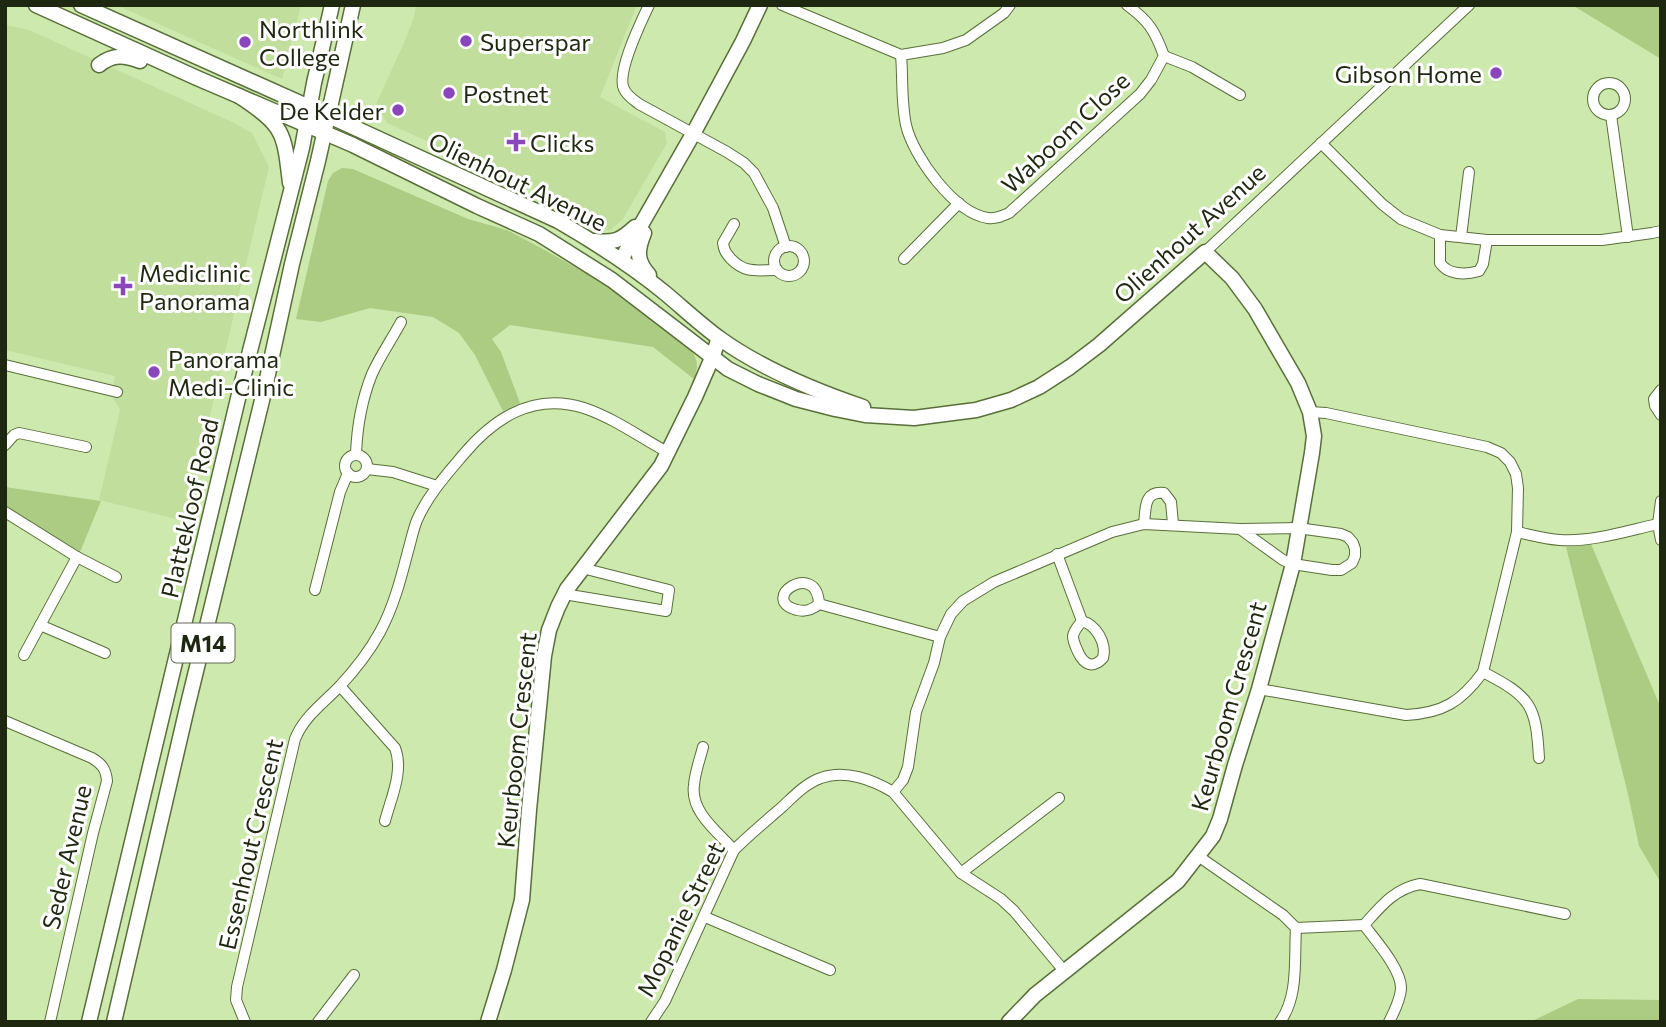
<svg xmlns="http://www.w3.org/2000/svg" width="1666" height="1027" font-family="Commissioner,sans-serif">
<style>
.built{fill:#c1de9c}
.green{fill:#accc84}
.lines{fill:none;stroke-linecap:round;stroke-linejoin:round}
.street-casing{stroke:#586f39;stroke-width:12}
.secondary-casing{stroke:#586f39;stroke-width:17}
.primary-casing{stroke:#586f39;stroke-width:17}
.street{stroke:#fff;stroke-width:10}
.secondary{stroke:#fff;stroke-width:14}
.primary{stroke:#fff;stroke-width:14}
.poi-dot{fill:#8a47bb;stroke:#fff;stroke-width:2.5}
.labels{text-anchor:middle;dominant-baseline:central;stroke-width:6;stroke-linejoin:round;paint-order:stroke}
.shield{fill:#fff;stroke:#626858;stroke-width:2}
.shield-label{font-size:23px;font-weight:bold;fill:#1e2811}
.poi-label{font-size:24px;fill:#1e2811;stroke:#fff;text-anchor:start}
.street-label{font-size:24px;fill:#1e2811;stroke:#fff}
</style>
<rect width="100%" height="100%" fill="#cee9ad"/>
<g class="built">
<polygon points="116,5 301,5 282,79"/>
<polygon points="416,5 637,5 600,97 665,132 667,143 623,219 609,231 567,206 552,192 544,194 387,123 376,104 404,43 414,17"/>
<polygon points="5,25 29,30 232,122 252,133 269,167 185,521 99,500 120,410 112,396 115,376 5,350"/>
</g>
<g class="green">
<polygon points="1572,5 1661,5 1661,59"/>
<path d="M 342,168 L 353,169 L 468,219 L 507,230 L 543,249 L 607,285 L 689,348 C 698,358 699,367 694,379 L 653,347 L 510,325 L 492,339 L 501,352 L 520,403 L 503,411 L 475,355 L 459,333 L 433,317 L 370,308 L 321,322 L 296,319 L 328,181 L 333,173 Z"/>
<polygon points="5,487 101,501 80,552 5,507"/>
<polygon points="1591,544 1661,708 1661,883 1639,846 1628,794 1566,547"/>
<polygon points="1578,999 1661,1000 1661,1022 1530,1022"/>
</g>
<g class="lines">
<defs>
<g id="street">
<path d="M 649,5 C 641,22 616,73 624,89 C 627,96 634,100 639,104 L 727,152 L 744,163 L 754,173 L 773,208 L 786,247"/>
<polyline points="782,5 901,55 943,48 966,40 1004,13 1010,5"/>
<path d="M 901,55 C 903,77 901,102 906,125 C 913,156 954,213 988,218 C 996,219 1002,216 1009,213 L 1140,94 L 1151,80 L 1164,56 C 1155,31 1149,21 1127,5"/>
<polyline points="1164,56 1192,67 1240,95"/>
<circle cx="1609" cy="99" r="16"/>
<polyline points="1611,115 1628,237"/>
<polyline points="1321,143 1382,204 1401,219 1440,235 1487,240 1602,240 1652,233 1661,231"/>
<path d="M 734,224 L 723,243 C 724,251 726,253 731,259 C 746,274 757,270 776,270"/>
<path d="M 1440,235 L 1440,263 C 1448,275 1465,275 1479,271 L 1483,264 L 1487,240"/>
<polyline points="1461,237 1469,172"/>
<circle cx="789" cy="261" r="15"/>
<polyline points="1205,252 1469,5"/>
<polyline points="904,259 959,203"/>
<polyline points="5,365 117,392"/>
<polyline points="1661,390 1654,399 1655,406 1661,415"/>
<polyline points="5,445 14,435 19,433 86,447"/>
<path d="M 356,454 C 357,428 362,399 372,374 C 380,356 392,339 401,322"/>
<circle cx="356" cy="466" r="11"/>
<polyline points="367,469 393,472 437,486"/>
<polyline points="1661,501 1658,524 1661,540"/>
<polyline points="5,512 77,557 116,577"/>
<path d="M 1144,524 C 1146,509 1143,491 1164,493 L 1171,502 L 1173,524"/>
<path d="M 1517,532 C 1531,535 1546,539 1560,540 C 1593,542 1626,531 1658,524"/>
<polyline points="1057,554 1082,621"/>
<polyline points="315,590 340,492 348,473"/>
<polyline points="564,594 666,611 669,590 582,568"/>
<path d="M 819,604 C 817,559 757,599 797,610 C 806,612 812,610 819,604 L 940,637"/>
<path d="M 1082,621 C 1096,625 1107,643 1103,658 C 1093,669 1084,665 1078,652 C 1076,647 1073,642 1073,636 C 1074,630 1078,626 1082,621 Z"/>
<polyline points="40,625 105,653"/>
<polyline points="24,655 77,557"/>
<path d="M 1483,672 C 1531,697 1536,705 1539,758"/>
<path d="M 340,686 L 395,748 C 404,771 391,798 385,821"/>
<path d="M 1259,689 L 1406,715 C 1443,713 1461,702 1483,672 L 1517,532 L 1518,488 L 1516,474 L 1510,462 L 1501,453 L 1487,447 L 1326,413 L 1310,412"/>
<path d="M 5,721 L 92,758 C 102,764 106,769 107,781 L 93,833 L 50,1022"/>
<path d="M 703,747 C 700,759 695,772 694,785 C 690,812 718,832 734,850"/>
<polyline points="893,792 903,780 908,767 916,712 934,663 940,637 951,614 963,601 994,582 1112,532 1144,524 1240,529 1298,528 1341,534 1348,537 1353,543 1355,549 1355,556 1352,563 1341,570 1332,570 1293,564 1283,560 1240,529"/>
<path d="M 1198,856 L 1283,915 L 1296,928 C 1294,959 1299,996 1280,1022"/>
<polyline points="961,873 1059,798"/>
<polyline points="705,917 830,970"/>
<path d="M 1364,925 C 1381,906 1394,889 1420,884 L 1565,914"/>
<path d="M 1364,925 C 1376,941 1402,970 1401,989 C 1400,1001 1394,1012 1389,1022"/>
<polyline points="1296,928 1364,925"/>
<path d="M 245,1022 L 236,1000 L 237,987 L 295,739 C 304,717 322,704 339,687 C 355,670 369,652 380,632 C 394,606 401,578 408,551 C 411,541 413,530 417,520 C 428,495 446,475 463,455 C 494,418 533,392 584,408 C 614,418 641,438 669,453"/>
<polyline points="318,1022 354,975"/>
<path d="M 651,1022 L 665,1001 L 734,850 C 749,835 766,821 782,807 C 794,796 806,783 821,778 C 845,769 873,780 893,792 L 961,873 L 1001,899 L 1014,911 L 1065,972"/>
</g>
<g id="secondary">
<polyline points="36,5 197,78 353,145 477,206 539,234 612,280 728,369 758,384 796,399 835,409 865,415 914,418 976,410 1011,400 1039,387 1070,367 1099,345 1205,252 1232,278 1255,309 1298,383 1310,412 1314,436 1312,453 1293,564 1259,689 1235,765 1220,819 1213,836 1178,881 1035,995 1009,1022"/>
<path d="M 81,5 L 329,116 L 558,221 C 596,243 632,266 665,293 C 683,308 700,324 719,338 C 762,369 813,390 863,407"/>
<path d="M 99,65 C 113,54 124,55 140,61"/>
<path d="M 644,233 C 637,250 636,261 649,275"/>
<path d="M 594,241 C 614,243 620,241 635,227"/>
<polyline points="621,260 693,134 743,41 760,5"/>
<polyline points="488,1022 504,970 522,900 529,810 544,656 549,630 558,607 567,589 661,466 695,397 712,358 719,338"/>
</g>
<g id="primary">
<path d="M 239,96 C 284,126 284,131 290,183"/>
<polyline points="89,1022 241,386 302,148 314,83 332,5"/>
<polyline points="114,1022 187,708 265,388 292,264 318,161 353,5"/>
</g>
</defs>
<use href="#street" class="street-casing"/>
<use href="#secondary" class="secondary-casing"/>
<use href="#primary" class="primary-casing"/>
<use href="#street" class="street"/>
<use href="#secondary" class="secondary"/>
<use href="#primary" class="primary"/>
</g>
<g class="poi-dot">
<circle cx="466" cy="41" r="7"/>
<circle cx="245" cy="42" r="7"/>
<circle cx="1496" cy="73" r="7"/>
<circle cx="449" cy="93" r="7"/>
<circle cx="398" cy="110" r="7"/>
<path d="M512.5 131.5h7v7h7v7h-7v7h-7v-7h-7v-7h7z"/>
<path d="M119.5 275.5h7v7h7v7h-7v7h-7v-7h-7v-7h7z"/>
<circle cx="154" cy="372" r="7"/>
</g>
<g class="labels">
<rect class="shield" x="171.5" y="623.5" width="63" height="39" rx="5"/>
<g class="shield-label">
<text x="203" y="643">M14</text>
</g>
<g class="poi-label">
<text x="259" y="28">Northlink<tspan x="259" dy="28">College</tspan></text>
<text x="480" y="41">Superspar</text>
<text x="1482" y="73" text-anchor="end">Gibson Home</text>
<text x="463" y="93">Postnet</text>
<text x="384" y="110" text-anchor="end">De Kelder</text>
<text x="530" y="142">Clicks</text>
<text x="139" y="272">Mediclinic<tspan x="139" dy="28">Panorama</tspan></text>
<text x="168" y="358">Panorama<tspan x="168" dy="28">Medi-Clinic</tspan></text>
</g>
<g class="street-label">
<text transform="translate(1065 132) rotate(-43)">Waboom Close</text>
<text transform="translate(518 181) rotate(26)">Olienhout Avenue</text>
<text transform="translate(1189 233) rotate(-42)">Olienhout Avenue</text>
<text transform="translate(189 508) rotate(-77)">Plattekloof Road</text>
<text transform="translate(1228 706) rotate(-74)">Keurboom Crescent</text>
<text transform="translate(516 740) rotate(-84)">Keurboom Crescent</text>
<text transform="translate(250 844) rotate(-77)">Essenhout Crescent</text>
<text transform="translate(66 857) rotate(-77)">Seder Avenue</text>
<text transform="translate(680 919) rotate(-64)">Mopanie Street</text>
</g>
</g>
<rect width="1666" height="1027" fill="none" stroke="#1e2811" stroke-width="14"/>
</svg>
